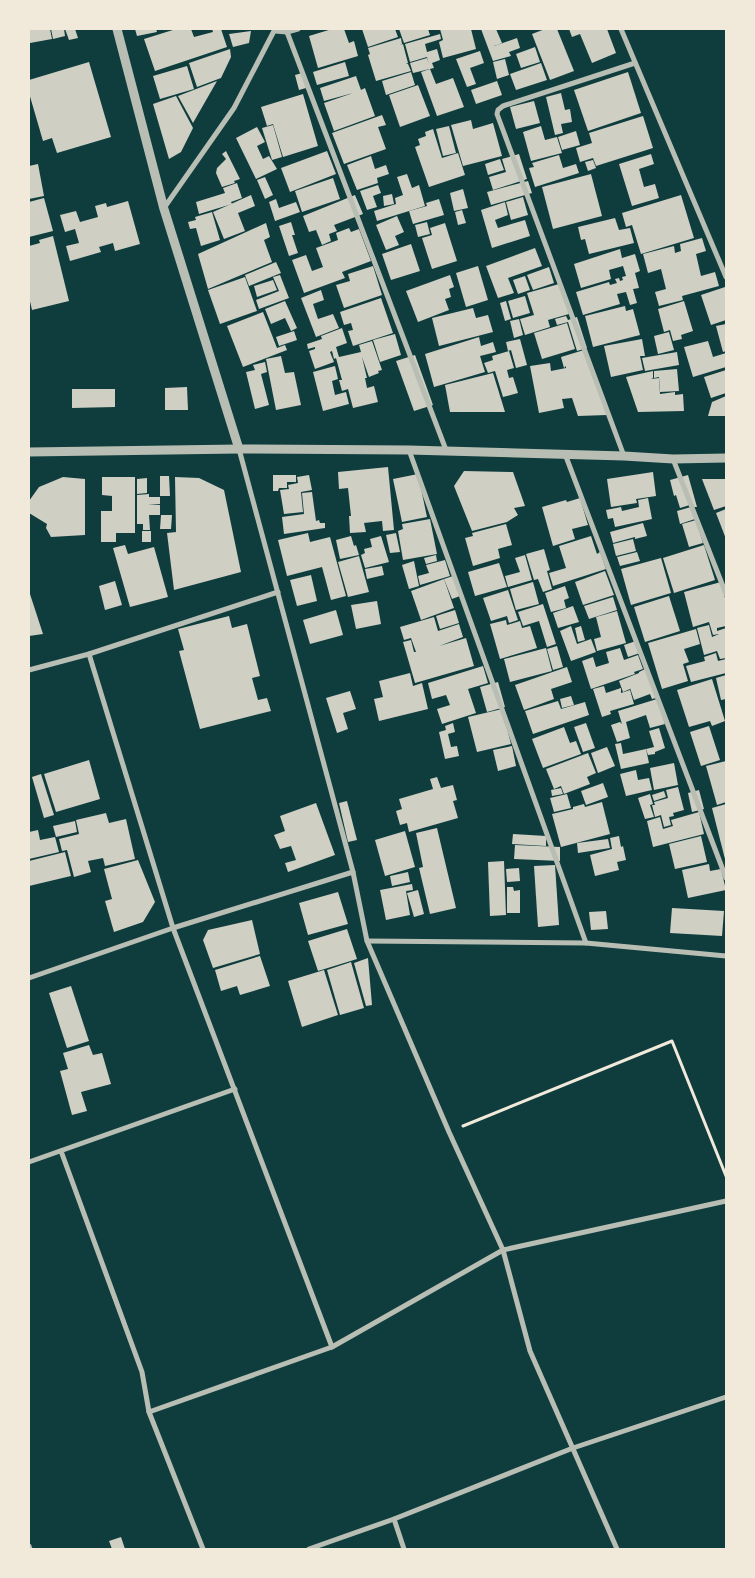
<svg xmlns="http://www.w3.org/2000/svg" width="755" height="1578" font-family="'Titillium Web',sans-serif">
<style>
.building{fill:#cfcfc3}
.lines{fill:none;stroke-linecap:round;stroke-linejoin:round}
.path{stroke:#f1e9da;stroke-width:3}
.minor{stroke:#b8beb3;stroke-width:5}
.tertiary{stroke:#b8beb3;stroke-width:9}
</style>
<rect width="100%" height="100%" fill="#0f3d3e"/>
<g class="building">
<polygon points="29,29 50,29 52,39 30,43"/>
<polygon points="51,29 64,29 65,36 53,39"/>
<polygon points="65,29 75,29 78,38 69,40"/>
<polygon points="135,29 156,29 157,32 137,36"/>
<polygon points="176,29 191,29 194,37 213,32 212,29 221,29 227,47 155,71 144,39"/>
<polygon points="332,29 344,29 349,43 354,41 358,56 318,68 309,36"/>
<polygon points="362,29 395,29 398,37 368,47"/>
<polygon points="399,29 428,29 430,35 404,43"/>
<polygon points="440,29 471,29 476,49 443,58 439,42 443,40"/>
<polygon points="481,29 496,29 502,43 494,46 517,38 520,48 509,52 511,56 493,61"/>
<polygon points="545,29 557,29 574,71 550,80 532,34"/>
<polygon points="569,29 607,29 616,53 592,63 580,34 572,37"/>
<polygon points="251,31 249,43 233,47 229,34"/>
<polygon points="440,34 441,39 425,44 427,52 437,49 440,60 432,63 434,68 413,73 410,63 427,58 429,64 427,57 410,62 405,44"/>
<polygon points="401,38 402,44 400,45 403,44 408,63 406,64 408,64 411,71 376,81 368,55 370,54 368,48"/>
<polygon points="535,47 540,62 521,68 516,54"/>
<polygon points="230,49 231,57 221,78 197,87 189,63"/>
<polygon points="480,51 484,63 470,68 476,84 467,87 456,59"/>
<polygon points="505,59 509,75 497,79 493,62"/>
<polygon points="89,62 111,137 57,153 52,138 43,141 29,93 29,80"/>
<polygon points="345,62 349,76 317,85 313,72"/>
<polygon points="541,63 547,80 516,90 510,74"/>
<polygon points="187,66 194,89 160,99 153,76"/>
<polygon points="430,69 436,84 453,78 464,107 437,116 421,72"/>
<polygon points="411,72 415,85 386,95 382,81"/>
<polygon points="628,72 641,113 588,131 574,90"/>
<polygon points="302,73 306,88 299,90 295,75"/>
<polygon points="356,76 361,90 365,88 375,116 334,131 324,103 353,93 324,101 320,88"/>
<polygon points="217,81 193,123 178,96"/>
<polygon points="497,81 502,95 476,104 471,90"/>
<polygon points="418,85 430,116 400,127 389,95"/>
<polygon points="561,93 565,110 570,109 572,122 561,124 563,133 555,135 546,97"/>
<polygon points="303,94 318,146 283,157 273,124 267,126 261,107"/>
<polygon points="176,96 193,128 181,152 169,159 153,104"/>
<polygon points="534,101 540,123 516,129 510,107"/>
<polygon points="382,115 386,125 378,127 386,149 344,164 332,133"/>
<polygon points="643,116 653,148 596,166 593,158 580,162 576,148 592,143 589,133"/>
<polygon points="471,120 473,129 493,123 502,156 463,166 451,125"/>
<polygon points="273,125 282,157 272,160 262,128"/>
<polygon points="449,126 456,153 443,156 436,129"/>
<polygon points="541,126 545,140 557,137 562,153 531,161 523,132"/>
<polygon points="257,127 265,142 257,146 263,159 269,156 277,169 256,179 236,138"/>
<polygon points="433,129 442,158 458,153 465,175 429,187 415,147 420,145 418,139 426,136 425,132"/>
<polygon points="576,131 580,145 562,150 558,137"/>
<polygon points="226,151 240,179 234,181 235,183 222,187 216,173 217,168 226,159 222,154"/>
<polygon points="327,151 336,174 290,192 281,168"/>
<polygon points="519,154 527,179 493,190 489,177 506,172 502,159"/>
<polygon points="651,154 654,164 639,169 644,187 655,184 659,198 632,206 619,164"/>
<polygon points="559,155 563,168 576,164 579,173 535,187 529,168 534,167 532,163"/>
<polygon points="371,156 375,169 386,165 389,174 377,178 378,183 357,190 347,165"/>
<polygon points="500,159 504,170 488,175 485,164"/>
<polygon points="593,160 596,168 588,171 585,162"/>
<polygon points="38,164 44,196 29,199 29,166"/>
<polygon points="407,174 412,188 419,185 425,206 377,221 374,211 396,204 395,198 403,195 397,177"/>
<polygon points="591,174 602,216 553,229 542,187"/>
<polygon points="265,177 273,195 265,199 257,180"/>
<polygon points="333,178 340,199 302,212 295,191"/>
<polygon points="528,181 532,193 491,205 487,192"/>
<polygon points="237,183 242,198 231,202 232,204 199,214 196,202 225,193 223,188"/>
<polygon points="378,185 381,193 373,196 377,207 367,210 360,191"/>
<polygon points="463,189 468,208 454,211 450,193"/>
<polygon points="392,194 394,204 384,206 383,196"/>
<polygon points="251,195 255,206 238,213 245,231 224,239 213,212"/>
<polygon points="355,195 363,214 334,225 337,231 329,234 331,241 322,245 316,230 309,232 303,216"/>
<polygon points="681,195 694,238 641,254 632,225 626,227 622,213"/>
<polygon points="523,197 528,215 511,220 506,202"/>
<polygon points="44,198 53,231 29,237 29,202"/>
<polygon points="276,199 279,208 296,202 300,212 275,221 269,202"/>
<polygon points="439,199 444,215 413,224 409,211 427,206 426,203"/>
<polygon points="128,201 140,244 115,251 113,243 99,247 101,252 70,261 66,246 79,243 75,229 65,232 60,215 76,211 80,222 98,217 95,206 106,203 107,207"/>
<polygon points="505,202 508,215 495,220 498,228 525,220 530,236 492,248 481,210"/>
<polygon points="462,210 466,223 458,225 455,212"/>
<polygon points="212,212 220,240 201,246 196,228 190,229 188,222 196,220 195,217"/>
<polygon points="397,216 404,232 395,236 399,245 386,250 376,225"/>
<polygon points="615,218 619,230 630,228 634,243 589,254 585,239 581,240 578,227"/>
<polygon points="291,222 295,235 292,235 298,253 289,256 279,226"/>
<polygon points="427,222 430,234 418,237 415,225"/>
<polygon points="266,223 270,237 264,240 272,262 208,289 198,254"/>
<polygon points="445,223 457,261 432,269 422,238 432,235 430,228"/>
<polygon points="349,228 351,232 359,229 371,261 342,272 345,278 304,293 292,260 306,255 312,271 323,267 316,248 338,240 336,233"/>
<polygon points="53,236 69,301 32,310 29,297 29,253 30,252 29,246 40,243 39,240"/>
<polygon points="702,238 706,251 696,254 701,276 715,272 719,286 682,296 683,300 659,306 655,292 666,289 661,269 648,273 643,254 674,246 675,253 681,251 680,244"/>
<polygon points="411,244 420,271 391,280 382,254"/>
<polygon points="535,248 542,266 508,278 514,293 498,298 486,266"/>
<polygon points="620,249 622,258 635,254 640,271 635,273 639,288 633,289 637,303 630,305 626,292 617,294 620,304 583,315 576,292 609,282 610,285 617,283 615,279 619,278 620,281 623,280 622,277 626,276 623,266 609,270 611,279 581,288 574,264"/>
<polygon points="276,262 281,273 249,286 245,275"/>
<polygon points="373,266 382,295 344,308 336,285 350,281 348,274"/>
<polygon points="478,266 488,300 466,307 456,273"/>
<polygon points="549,267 554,283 533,290 527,275"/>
<polygon points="280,275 289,298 259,309 256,300 279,291 273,277"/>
<polygon points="450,275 454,287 449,289 451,297 445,299 449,310 418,322 406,291"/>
<polygon points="525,276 530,290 518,294 513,280"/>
<polygon points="245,277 257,311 220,324 208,290"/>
<polygon points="273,280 277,290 257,297 254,286"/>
<polygon points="559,284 569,314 548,320 550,327 525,335 520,319 534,315 527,293"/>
<polygon points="725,287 726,320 711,325 701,295"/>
<polygon points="321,290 324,300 313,304 318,319 333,314 339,328 316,337 301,298"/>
<polygon points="525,296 530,313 513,318 508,301"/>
<polygon points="381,298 393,333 353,346 348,331 353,330 351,323 344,325 340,312"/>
<polygon points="285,301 297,328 291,331 285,318 271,324 265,309"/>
<polygon points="506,301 511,319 505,321 500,303"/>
<polygon points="684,301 693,331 681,335 682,339 673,341 670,330 664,332 658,309"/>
<polygon points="625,306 626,311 633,309 640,335 593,347 585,316"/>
<polygon points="473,308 476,318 488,315 493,332 439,346 432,318"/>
<polygon points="263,312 277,348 285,345 287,350 243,367 227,326"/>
<polygon points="566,316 568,320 577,317 587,348 577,351 568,322 557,325 555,319"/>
<polygon points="519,319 523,335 514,338 510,321"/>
<polygon points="567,323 575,349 542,359 534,333"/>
<polygon points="726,324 726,351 723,352 716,326"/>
<polygon points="342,328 347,343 336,347 339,357 361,352 359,345 372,341 382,370 378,371 379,373 369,377 362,357 367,378 365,378 367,388 374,386 378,402 353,408 348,389 342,391 339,380 342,380 336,358 334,359 332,351 330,352 334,362 315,369 309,351 315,349 315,347 308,349 307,344 322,339 321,336"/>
<polygon points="294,331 297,340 279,346 276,337"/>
<polygon points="669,332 674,350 658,354 654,336"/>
<polygon points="395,334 401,355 380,362 373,340"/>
<polygon points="479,337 481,346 493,342 496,352 480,356 485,372 434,387 425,354"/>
<polygon points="520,339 527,365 516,368 511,350 508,351 506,342"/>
<polygon points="642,339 645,356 640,356 643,370 611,377 604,346"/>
<polygon points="708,341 713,357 726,353 726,367 693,377 684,347"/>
<polygon points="584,350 607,415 578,416 572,398 562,399 564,408 539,413 530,366 550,363 551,371 566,368 566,366 564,368 561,357"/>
<polygon points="509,351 514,368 507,370 509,378 513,377 518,393 503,397 495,371 488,373 484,363 493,360 492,356"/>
<polygon points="677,352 679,365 645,371 642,358"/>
<polygon points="415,355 433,405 414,411 396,361"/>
<polygon points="281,356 285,373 294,372 301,405 276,410 266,359"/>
<polygon points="265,362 267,372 261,374 269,405 255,409 246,372 255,370 253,365"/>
<polygon points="335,366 338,379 332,381 335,395 346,392 349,404 323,411 313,372"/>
<polygon points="677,369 679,391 660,392 659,377 654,378 654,371"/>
<polygon points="726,370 726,393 711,398 704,377"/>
<polygon points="653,371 653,378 651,379 659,378 660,394 675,392 675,395 683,394 684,411 638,412 626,377"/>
<polygon points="493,373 505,412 450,412 445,385"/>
<polygon points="187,387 188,410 165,410 165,388"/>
<polygon points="72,389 115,389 115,407 72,408"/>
<polygon points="726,396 726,416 708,416 712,402"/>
<polygon points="388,467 394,530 383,531 382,521 364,523 366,532 350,533 349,516 351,516 348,488 339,489 338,472"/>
<polygon points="464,471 513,472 525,506 514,508 518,515 507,522 472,531 454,486"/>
<polygon points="653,472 656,496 636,499 637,503 611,507 607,479"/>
<polygon points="418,474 427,517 402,522 393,479"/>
<polygon points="273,475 296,475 296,482 287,482 287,488 279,488 278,491 273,491"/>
<polygon points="309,475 312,490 301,492 303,512 284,514 280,490 289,489 288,485 298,483 297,477"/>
<polygon points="688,475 697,507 694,507 693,504 680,508 676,495 674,496 670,480"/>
<polygon points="160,476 169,476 170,496 160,496"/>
<polygon points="63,477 85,479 85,535 51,537 46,528 47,524 29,513 29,501 39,487"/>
<polygon points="102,477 135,477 135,533 116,533 116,542 101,542 101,511 112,511 112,496 102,495"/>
<polygon points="175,477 199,478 224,490 241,572 174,590 167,533 176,532"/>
<polygon points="147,478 147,493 137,494 137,479"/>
<polygon points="702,479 726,479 726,506 714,510"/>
<polygon points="312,492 316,521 319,520 320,523 325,523 325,528 284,534 282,517 304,514 302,493"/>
<polygon points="149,494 149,497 160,497 160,504 148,504 160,505 160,515 149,515 150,530 143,530 143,524 137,524 137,495"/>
<polygon points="580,498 588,525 572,529 575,539 553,546 542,507 566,500 567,502"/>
<polygon points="648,498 652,519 615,527 613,518 608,519 606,510 621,507 622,511 639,507 638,500"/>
<polygon points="691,507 695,519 680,524 677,511"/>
<polygon points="726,509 726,539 716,513"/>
<polygon points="161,515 172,515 171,529 160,529"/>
<polygon points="430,519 437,554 403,560 398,531 403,529 402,524"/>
<polygon points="696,520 703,543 689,547 682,524"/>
<polygon points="643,523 647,536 635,539 635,537 613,543 610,532"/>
<polygon points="506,524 512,545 498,549 500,558 473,566 465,538 473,536 472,533"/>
<rect x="142" y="531" width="9" height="11"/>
<polygon points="308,533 310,542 330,537 346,596 331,600 322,567 287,576 278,540"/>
<polygon points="396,533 400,552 390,553 386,535"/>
<polygon points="351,536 354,546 356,545 359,555 340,559 336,540"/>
<polygon points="381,536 389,562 365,568 361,555 365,553 364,549 372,547 370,539"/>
<polygon points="591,536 597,554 600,552 606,569 553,586 549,573 566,568 559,546"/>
<polygon points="633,539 636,551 616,556 613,544"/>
<polygon points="125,545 128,554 154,547 168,597 130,607 113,548"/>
<polygon points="704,545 715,580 674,593 663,558"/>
<polygon points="544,549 550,570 547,571 552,589 543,592 538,579 534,580 526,554"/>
<polygon points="637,552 640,561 620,566 617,557"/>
<polygon points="436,555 437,561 426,564 424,558"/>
<polygon points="525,555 532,580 508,587 505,576 520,572 515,558"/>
<polygon points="359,556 369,592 348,597 338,562"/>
<polygon points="661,558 671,593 631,605 621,569"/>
<polygon points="445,560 450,576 420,585 418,576 429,573 426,565"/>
<polygon points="414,561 419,586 409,589 402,565"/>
<polygon points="499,563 507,587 475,596 468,572"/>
<polygon points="382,566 384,575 367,579 365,569"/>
<polygon points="605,571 614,595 583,605 575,582"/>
<polygon points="311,575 317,601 297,606 290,580"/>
<polygon points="453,576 460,596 452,599 444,579"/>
<polygon points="444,579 454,608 421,620 411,591"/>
<polygon points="115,581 122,605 105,610 99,586"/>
<polygon points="533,582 539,604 516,610 510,589"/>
<polygon points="721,582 726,602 726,626 717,628 717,631 726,628 726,658 720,659 717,651 704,655 697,628 709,625 712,637 719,634 713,635 709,622 693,627 684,592"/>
<polygon points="565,586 569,598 564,600 566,608 551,612 545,593"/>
<polygon points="508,590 518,620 509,623 507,616 491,621 483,598"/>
<polygon points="29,591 43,634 29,636"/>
<polygon points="669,596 680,631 645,642 634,607"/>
<polygon points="613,597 617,610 589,619 584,606"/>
<polygon points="377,601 381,624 356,629 351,605"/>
<polygon points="543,604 556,644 547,647 539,621 523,626 518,612"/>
<polygon points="573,606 579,622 558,628 553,613"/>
<polygon points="336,610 343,635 310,644 303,620"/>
<polygon points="455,610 459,623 440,629 436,616"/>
<polygon points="617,611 626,643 597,651 594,639 601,637 596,617"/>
<polygon points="229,616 232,628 247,624 260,676 252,678 258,700 267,698 271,711 200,729 179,651 184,650 178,629"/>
<polygon points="434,617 438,631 459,624 463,637 439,646 466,638 474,666 415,683 403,642 411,640 414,652 416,652 411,638 404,640 400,627"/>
<polygon points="506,620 507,625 520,621 522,628 530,626 537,648 500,659 490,624"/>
<polygon points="571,626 577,644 591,639 596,652 571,661 560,631"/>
<polygon points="581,626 585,640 578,642 575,628"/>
<polygon points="696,629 700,644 684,649 689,662 683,664 688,681 662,689 648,643"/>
<polygon points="636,641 640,653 628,657 624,645"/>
<polygon points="557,646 563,667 553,670 547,649"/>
<polygon points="546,648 552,671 510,682 504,659"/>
<polygon points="620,648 624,660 638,655 643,669 634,672 635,674 591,689 582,661 593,657 596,667 609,663 606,652"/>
<polygon points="716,653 718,661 726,659 726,673 691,682 686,666 705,661 704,657"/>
<polygon points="483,666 488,683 468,689 476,713 442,724 437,709 450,705 446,695 432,699 428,683"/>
<polygon points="567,667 572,682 551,689 554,699 524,710 515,685"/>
<polygon points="645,669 656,698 652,699 650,694 634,700 630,688 630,689 623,692 619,681 639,673 639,672"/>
<polygon points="410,673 413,686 422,683 428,709 379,721 374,699 383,697 379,681"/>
<polygon points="726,675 726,699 721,700 716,678"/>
<polygon points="712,679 725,721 712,726 710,721 689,727 677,690"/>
<polygon points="498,682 505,707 487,712 480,687"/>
<polygon points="604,686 606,693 621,688 621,693 630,690 634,704 610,711 611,714 602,717 593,689"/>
<polygon points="350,691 356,709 343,713 348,729 337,733 326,698"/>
<polygon points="571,696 574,705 562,708 560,699"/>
<polygon points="657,699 665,724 650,728 646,715 626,722 630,738 617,742 611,725 620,722 622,724 618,711"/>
<polygon points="558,701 561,709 585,702 589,715 533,734 525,711"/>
<polygon points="502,709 511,744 477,752 468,717"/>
<polygon points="453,723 455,732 448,734 451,747 457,746 459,756 445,759 439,732 446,730 445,726"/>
<polygon points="586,723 595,748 583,752 574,727"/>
<polygon points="709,726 720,760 701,766 690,732"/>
<polygon points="564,727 570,743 576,741 581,754 543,768 532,739"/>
<polygon points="659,728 665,748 655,752 655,754 648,755 646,749 654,747 649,731"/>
<polygon points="621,743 623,754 646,749 649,763 621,769 615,744"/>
<polygon points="512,746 516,766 498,771 493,750"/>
<polygon points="607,747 615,766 598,773 591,753"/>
<polygon points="588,753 596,773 587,777 590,784 564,794 561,786 554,789 546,769"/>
<polygon points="89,760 100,799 56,812 44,774"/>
<polygon points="726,761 726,802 717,805 706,766"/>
<polygon points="674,763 678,785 654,790 650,768"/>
<polygon points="636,770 638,780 649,778 652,790 626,796 620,774"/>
<polygon points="41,774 54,815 44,818 32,777"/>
<polygon points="437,777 441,788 453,785 457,800 453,801 458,818 409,832 407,823 400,825 396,811 402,809 399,799 433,789 430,779"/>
<polygon points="603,783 608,797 586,805 581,791"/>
<polygon points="678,787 684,810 673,813 674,816 669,817 671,825 664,827 661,815 655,817 652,805 655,805 654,802 668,798 666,790"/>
<polygon points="561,788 563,794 552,796 551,790"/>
<polygon points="699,790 704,809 692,812 688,793"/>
<polygon points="664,791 666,797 654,801 652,795"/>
<polygon points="567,794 571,808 554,812 550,798"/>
<polygon points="650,794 653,804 650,805 654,817 645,819 638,798"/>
<polygon points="347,801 357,840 348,842 339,803"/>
<polygon points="602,802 610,834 561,847 552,814 573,809 573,807 584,804 585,807"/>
<polygon points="316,803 335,855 288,872 285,863 296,860 291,846 280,849 274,835 285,831 280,816"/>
<polygon points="726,804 726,863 712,808"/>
<polygon points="699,812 704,834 653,847 647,821 660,817 663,829 673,826 671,820"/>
<polygon points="106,813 109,823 126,819 135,859 105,866 103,858 88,861 91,872 74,877 67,850 62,851 59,839 79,834 76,820"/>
<polygon points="75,821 77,832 56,837 53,826"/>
<polygon points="437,828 456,908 430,914 419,868 423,867 416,833"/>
<polygon points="38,830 40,840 55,837 59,852 29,859 29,832"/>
<polygon points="405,831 415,867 385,876 375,840"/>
<polygon points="513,834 546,836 546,846 512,844"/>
<polygon points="619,836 621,847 623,846 626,860 617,862 619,870 595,876 590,855 612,849 610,838"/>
<polygon points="701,836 707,862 675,869 669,844"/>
<polygon points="608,839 610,848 578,853 577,843"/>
<polygon points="515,845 560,847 560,861 514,859"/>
<polygon points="65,852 71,876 29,886 29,861"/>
<polygon points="138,860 155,902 143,922 114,932 105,901 112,899 104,869"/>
<polygon points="504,861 506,915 490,916 488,862"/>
<polygon points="709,864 710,871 721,869 726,890 688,898 682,870"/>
<polygon points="555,865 559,925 538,927 534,866"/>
<polygon points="519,868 520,881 507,882 506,869"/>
<polygon points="408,872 410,882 392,886 390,876"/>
<polygon points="412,884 413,890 406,891 410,915 386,920 380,890"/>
<polygon points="507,887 513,887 514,891 520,890 520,913 507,913"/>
<polygon points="418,890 424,914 414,917 407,893"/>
<polygon points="338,892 348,924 308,935 299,903"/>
<polygon points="672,908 724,911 722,936 670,933"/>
<polygon points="606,911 608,929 591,930 589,912"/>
<polygon points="252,920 260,954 213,968 203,940 208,930"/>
<polygon points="347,929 357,959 318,971 308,941"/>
<polygon points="260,956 270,986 240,995 237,986 221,991 215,970"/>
<polygon points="368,958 372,1005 366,1006 354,963"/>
<polygon points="351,962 364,1008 340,1015 327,970"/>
<polygon points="324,970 338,1015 302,1027 288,981"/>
<polygon points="71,986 89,1041 67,1048 49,993"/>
<polygon points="89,1045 93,1055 102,1053 111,1084 81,1092 87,1111 72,1115 60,1071 68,1069 63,1053"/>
<polygon points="121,1537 125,1549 112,1549 109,1541"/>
</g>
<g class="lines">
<polyline class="path" points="463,1126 672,1041 726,1176"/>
<g class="minor">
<polyline points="621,29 726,277"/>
<polyline points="275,31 287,32 298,29"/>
<polyline points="287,32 446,450"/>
<polyline points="164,208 234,108 275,29"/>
<polyline points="239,449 353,872 367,941 449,1132 503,1250 530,1351 617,1549"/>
<polyline points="409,450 586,943"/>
<polyline points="565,454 726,878"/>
<polyline points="624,456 497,114 498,110 503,106 635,63"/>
<polyline points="673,459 726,594"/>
<polyline points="89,654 173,928 332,1347"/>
<polyline points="29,670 89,654 278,592"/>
<polyline points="367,941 586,943 726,956"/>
<polyline points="29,978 173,928 353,872"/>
<polyline points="61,1151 142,1372 149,1412 203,1549"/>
<polyline points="29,1162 235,1089"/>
<polyline points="149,1412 332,1347 503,1250 726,1201"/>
<polyline points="394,1519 404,1549"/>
<polyline points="29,1546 30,1549"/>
<polyline points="309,1549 394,1519 573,1448 726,1397"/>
</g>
<g class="tertiary">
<polyline points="117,29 164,209 239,449"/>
<polyline points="29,452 239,449 409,450 624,456 673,459 726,458"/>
</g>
</g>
<rect width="755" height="1578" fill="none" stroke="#f1e9da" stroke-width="60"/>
</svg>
